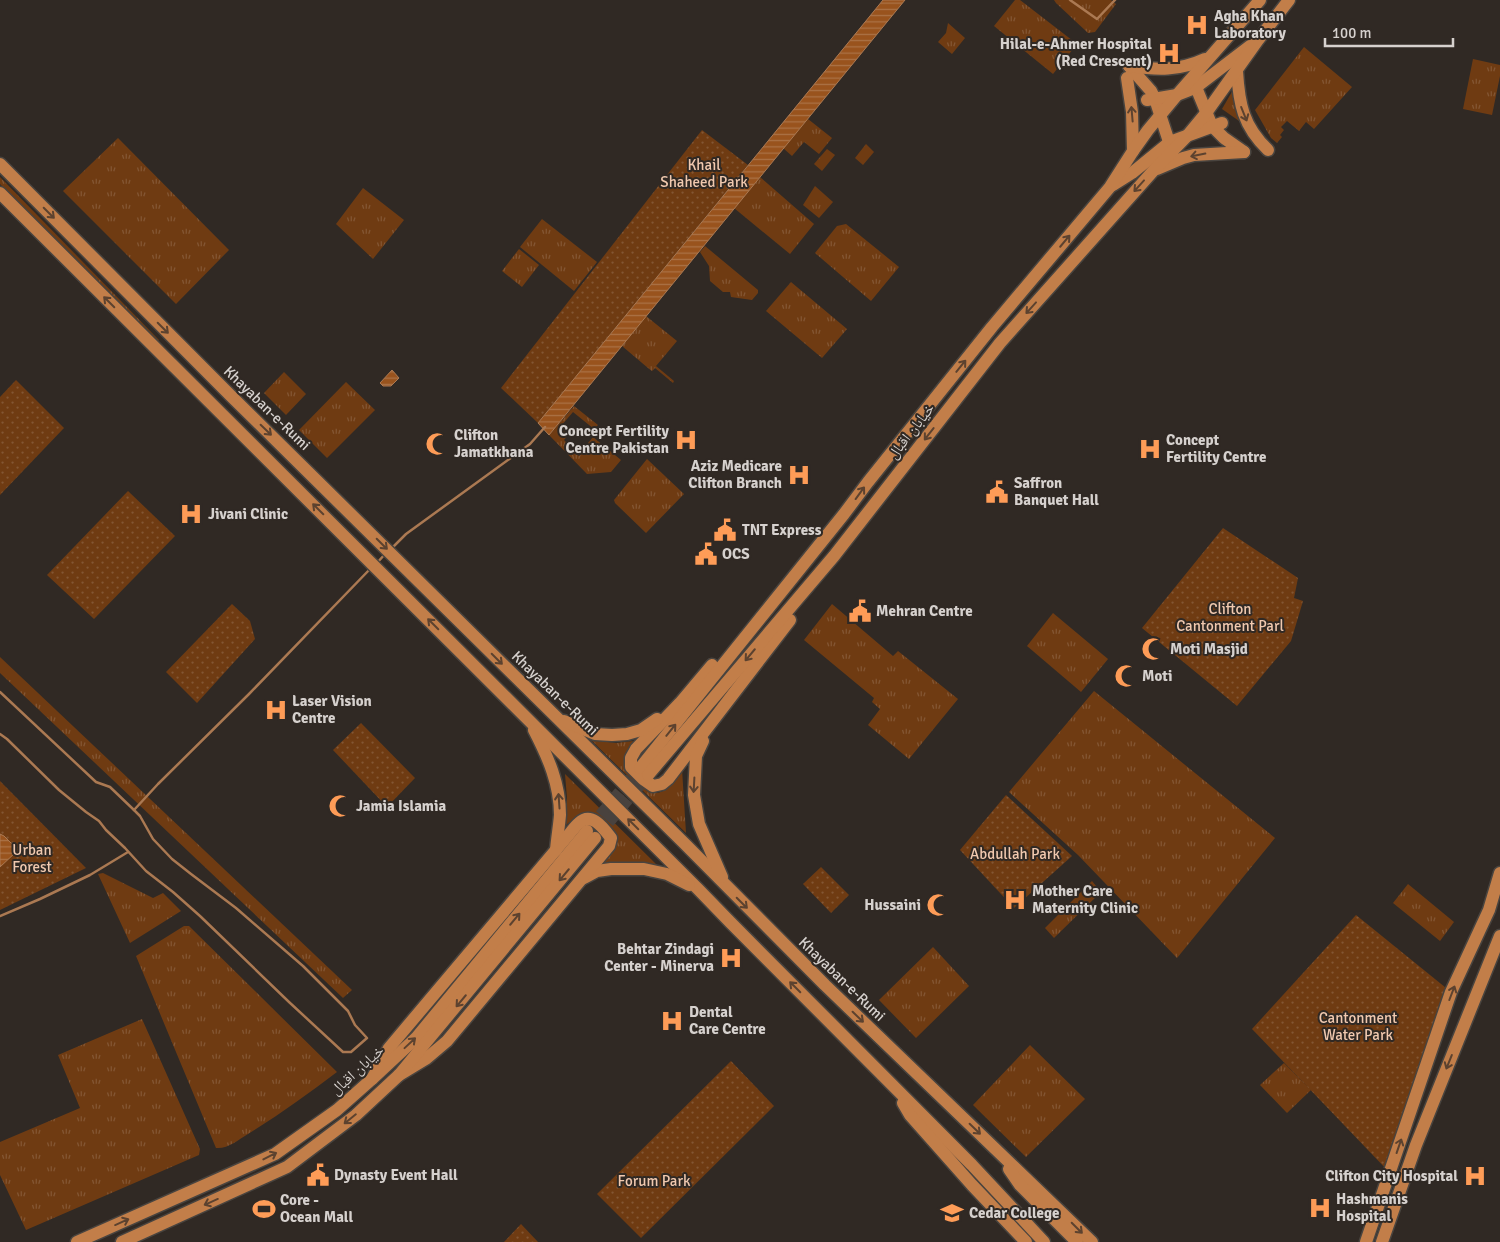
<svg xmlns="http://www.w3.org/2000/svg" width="1500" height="1242" font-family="Signika,'Noto Naskh Arabic',sans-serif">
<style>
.grass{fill:url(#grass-tufts)}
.park{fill:url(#park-dots)}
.water{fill:url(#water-rules);stroke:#ab7952}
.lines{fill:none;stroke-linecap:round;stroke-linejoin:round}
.stream{stroke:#ab7952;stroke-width:2.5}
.primary-tunnel{stroke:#49423e;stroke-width:12;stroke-dasharray:12 6;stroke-linecap:butt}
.primary-casing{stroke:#49443f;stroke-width:15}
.primary{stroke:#c27e49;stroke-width:12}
.oneway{stroke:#5c422f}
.labels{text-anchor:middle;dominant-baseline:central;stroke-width:4;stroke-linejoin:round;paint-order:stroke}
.poi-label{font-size:15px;font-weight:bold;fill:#d6d1ce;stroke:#302924;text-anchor:start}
.park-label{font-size:15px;fill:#f1c9af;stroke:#302924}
.street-label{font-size:15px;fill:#d6d1ce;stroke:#302924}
</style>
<defs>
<pattern id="grass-tufts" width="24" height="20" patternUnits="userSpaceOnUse" patternTransform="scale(1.25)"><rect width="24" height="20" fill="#6f3b12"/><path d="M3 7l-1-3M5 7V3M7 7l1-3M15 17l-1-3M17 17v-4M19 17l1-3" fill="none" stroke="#835633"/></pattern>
<pattern id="park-dots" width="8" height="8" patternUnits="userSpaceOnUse" patternTransform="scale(1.25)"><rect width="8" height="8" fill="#6f3b12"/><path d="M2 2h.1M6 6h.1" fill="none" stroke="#835633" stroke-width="1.8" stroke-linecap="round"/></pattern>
<pattern id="water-rules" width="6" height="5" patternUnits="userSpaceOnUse" patternTransform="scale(1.25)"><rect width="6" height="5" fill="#99531d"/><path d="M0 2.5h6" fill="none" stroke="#ab7347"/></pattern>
</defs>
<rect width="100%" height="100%" fill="#302924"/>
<g class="grass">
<polygon points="1015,0 1020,0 1077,44 1053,74 994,26"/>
<polygon points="1054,0 1111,0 1116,4 1095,32 1088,33 1056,3"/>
<polygon points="948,23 965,38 952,54 938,42 946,33"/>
<polygon points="1304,47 1352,87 1314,129 1306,122 1299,131 1287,121 1281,127 1284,130 1280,135 1282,137 1277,143 1271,138 1255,110"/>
<polygon points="1473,59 1500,65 1500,76 1492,115 1463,109"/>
<polygon points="1233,90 1242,123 1222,109"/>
<polygon points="808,119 832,138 819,154 804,142 792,156 783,148"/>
<polygon points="118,138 229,250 176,304 63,191"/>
<polygon points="866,144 874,152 863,165 855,158"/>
<polygon points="827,149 835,155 822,171 814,164"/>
<polygon points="0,177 159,340 156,343 0,184"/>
<polygon points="760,177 814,224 790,254 734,208"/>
<polygon points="815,186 833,202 819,218 803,205"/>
<polygon points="363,188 404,220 373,259 336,224"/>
<polygon points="542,219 597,262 574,291 520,247"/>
<polygon points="846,224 899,267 871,301 815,253 837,226"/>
<polygon points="705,246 758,290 758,293 752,300 731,297 730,292 723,292 710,281 709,266 700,252"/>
<polygon points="519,249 539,265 522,287 502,271"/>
<polygon points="791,282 847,329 822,358 766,311"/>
<polygon points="646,316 677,341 656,366 674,381 673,383 655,368 652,371 648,368 622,346"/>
<polygon points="284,372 306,394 286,415 264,393"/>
<polygon points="346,382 375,410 327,458 299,430"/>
<polygon points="574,406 598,425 594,429 573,412 561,426 569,434 564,440 570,446 569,448 579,456 584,451 583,449 593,437 621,460 611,472 587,474 549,435"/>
<polygon points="647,459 684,494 646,533 615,503 614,500"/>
<polygon points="832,604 893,656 898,651 958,699 909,759 868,725 880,709 872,702 874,698 804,640"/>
<polygon points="1053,613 1108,659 1081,692 1027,646"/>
<polygon points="0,657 352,990 343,998 0,673"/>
<polygon points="1094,691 1275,838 1177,958 1078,855 1009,792"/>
<path d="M 591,740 L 616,743 L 633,741 L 627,755 L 627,770 C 635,778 650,799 663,791 C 669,787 677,775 682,769 L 686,833 Z"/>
<path d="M 565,774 L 657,865 L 631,863 L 602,865 L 615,849 L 618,838 L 614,831 L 597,814 C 583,813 577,816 566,825 L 567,798 Z"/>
<polygon points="103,873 153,898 163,893 181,911 130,943 98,874"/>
<polygon points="1092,881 1101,892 1054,938 1045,928"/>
<polygon points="1408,884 1454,922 1440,941 1393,903"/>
<path d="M 184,926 L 189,926 L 337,1072 C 308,1094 279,1115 248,1134 C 238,1140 228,1149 216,1148 L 136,956 Z"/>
<polygon points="933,947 969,986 916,1038 879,1000"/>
<polygon points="142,1019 200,1149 199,1155 26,1230 0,1175 0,1142 80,1108 58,1055"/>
<polygon points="1030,1045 1085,1099 1026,1157 973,1105"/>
<polygon points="1284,1063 1311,1090 1287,1113 1260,1085"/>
</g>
<g class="park">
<polygon points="702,130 748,165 538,423 501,388"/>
<polygon points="16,380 64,428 0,495 0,397"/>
<polygon points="128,491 175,536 94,619 47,575"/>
<polygon points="1223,528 1298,578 1294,598 1303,601 1291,641 1237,706 1142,628"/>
<polygon points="232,604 250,621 255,639 197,703 166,672"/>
<polygon points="361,723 415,778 387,807 333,750"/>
<polygon points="0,781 86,868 0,910"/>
<polygon points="1006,795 1072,856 1014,908 960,850"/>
<polygon points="821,867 849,895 831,913 803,884"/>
<polygon points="1356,915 1451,992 1390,1173 1252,1029"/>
<polygon points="731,1061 774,1106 641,1238 597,1194"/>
<polygon points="521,1224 538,1242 504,1242"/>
</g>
<g class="water">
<polygon points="883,0 905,0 549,435 538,423"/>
<polygon points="392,370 399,378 391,386 383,386 380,383"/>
<polygon points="0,834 4,836 17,849 16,852 0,867"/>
</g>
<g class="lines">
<g class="stream">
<polyline points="1070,0 1097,19 1115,0"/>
<polyline points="391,549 406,534 530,444 545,427"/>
<polyline points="377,563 385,554"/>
<polyline points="0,692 96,782 110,787 134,810 140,816 153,839 172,859 191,874 236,908 303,966 348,1011 355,1025 367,1038 351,1052 343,1052 289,1002 200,916 173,892 146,871 125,848 106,830 99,821 86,812 59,790 7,739 0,734"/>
<polyline points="134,810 158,784 249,694 371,568"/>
<polyline points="0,916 40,899 90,875 128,852"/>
</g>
<g class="primary-tunnel">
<polyline points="589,829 640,768"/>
<polyline points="597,836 648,775"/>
</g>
<defs>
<g id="primary">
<polyline points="1129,66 1151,91 1155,99 1171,148"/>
<path d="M 1129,66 C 1157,70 1179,71 1205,59"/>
<path d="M 1237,71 C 1239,104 1243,126 1268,150"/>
<polyline points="1127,78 1132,112 1133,151"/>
<polyline points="1193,80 1212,126 1224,138 1244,152"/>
<polyline points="1147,100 1177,95 1195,88 1250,46"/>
<polyline points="0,164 231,396 684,843 825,985 1092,1242"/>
<polyline points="1157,169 1183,158 1194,155 1244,152"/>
<polyline points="1113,185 1132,173 1170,142 1222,123"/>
<polyline points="0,193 698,889 730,922 972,1165 1044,1242"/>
<polyline points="712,665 680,703 636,749 631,758 631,767 643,779 653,786 662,784 668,779 790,620"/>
<polyline points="564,721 595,734 612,735 627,734 641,730 657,719"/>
<path d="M 534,730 C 548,757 560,784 560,815 C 559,827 557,838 556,850"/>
<polyline points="703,741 696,756 694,795 699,824 722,877"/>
<polyline points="640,768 844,514 868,482 992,327 1110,187 1133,151 1148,130 1177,95 1260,0"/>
<polyline points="648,775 834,556 1000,343 1154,170 1187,136 1206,113 1258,40 1289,0"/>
<polyline points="584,878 597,871 611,869 644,869 667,874 689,885"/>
<path d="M 372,1079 L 389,1048 L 566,838 C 570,834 574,827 579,823 C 592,811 604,829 611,838 L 609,846 L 447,1041 L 427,1058 L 399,1075"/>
<polyline points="903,1103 910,1115 972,1185 1026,1242"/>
<polyline points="1009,1169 1020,1185 1077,1242"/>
<polyline points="77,1242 275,1154 337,1110 372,1079 416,1038 587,831"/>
<polyline points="122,1242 287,1167 356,1115 399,1075 595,838"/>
<polyline points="1366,1242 1451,992 1489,910 1500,873"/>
<polyline points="1382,1242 1416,1145 1500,936"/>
</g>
</defs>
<use href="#primary" class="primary-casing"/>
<use href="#primary" class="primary"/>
</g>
<defs><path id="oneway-shaft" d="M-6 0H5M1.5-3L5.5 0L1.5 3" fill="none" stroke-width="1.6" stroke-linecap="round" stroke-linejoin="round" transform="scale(1.25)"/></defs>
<g class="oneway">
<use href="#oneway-shaft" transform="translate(1132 114) rotate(-95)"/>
<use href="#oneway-shaft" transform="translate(1244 114) rotate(68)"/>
<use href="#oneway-shaft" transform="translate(1198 155) rotate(169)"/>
<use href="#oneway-shaft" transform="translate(1139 186) rotate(132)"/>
<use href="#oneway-shaft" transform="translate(49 213) rotate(45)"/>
<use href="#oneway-shaft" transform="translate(1065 241) rotate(-50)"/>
<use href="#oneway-shaft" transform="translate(109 302) rotate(-135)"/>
<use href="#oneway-shaft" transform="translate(1031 308) rotate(132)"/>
<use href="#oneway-shaft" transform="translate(163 328) rotate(45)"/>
<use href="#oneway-shaft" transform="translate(961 366) rotate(-51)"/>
<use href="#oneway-shaft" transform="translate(266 430) rotate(44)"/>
<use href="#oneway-shaft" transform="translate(929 434) rotate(128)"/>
<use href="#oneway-shaft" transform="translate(860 493) rotate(-54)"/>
<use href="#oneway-shaft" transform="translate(318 509) rotate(-135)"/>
<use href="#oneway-shaft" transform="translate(382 544) rotate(45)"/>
<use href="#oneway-shaft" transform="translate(433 624) rotate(-135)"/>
<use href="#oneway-shaft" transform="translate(750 655) rotate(130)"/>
<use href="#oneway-shaft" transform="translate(497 659) rotate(45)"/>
<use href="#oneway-shaft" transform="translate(671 730) rotate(-51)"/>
<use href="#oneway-shaft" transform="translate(694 785) rotate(93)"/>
<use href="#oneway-shaft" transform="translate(559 801) rotate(-94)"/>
<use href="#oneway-shaft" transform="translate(633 824) rotate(-135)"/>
<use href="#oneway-shaft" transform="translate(564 875) rotate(130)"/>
<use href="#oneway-shaft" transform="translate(742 903) rotate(45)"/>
<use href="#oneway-shaft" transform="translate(515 919) rotate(-50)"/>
<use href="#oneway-shaft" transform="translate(795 987) rotate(-135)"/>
<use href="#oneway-shaft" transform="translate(1452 993) rotate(-69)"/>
<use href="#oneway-shaft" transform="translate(461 1001) rotate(130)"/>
<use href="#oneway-shaft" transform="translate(858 1017) rotate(44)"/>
<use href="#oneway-shaft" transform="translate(410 1043) rotate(-43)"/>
<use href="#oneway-shaft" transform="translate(1449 1062) rotate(112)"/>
<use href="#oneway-shaft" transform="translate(350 1119) rotate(141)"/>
<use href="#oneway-shaft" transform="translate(975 1129) rotate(44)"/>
<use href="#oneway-shaft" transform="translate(1399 1146) rotate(-71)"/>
<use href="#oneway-shaft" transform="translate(270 1156) rotate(-27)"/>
<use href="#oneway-shaft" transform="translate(211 1202) rotate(156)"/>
<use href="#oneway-shaft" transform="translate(122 1222) rotate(-24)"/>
<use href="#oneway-shaft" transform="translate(1077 1228) rotate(45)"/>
</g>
<defs>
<symbol id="hospital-bare" viewBox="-9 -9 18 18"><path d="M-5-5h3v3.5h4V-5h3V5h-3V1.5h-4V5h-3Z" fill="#fe9c57" stroke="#302924" stroke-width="2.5" paint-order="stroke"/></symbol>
<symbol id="mosque-bare" viewBox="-9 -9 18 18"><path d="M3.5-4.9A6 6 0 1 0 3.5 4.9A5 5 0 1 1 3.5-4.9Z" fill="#fe9c57" stroke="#302924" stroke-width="2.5" paint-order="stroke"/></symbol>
<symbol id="civic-bare" viewBox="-9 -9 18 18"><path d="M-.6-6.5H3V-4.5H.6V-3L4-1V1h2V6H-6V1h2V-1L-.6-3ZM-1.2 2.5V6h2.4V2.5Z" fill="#fe9c57" stroke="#302924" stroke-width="2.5" paint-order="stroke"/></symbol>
<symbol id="stadium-bare" viewBox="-9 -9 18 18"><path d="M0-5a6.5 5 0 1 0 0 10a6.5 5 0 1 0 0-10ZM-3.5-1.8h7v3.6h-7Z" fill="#fe9c57" stroke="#302924" stroke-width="2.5" paint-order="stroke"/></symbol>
<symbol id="university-bare" viewBox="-9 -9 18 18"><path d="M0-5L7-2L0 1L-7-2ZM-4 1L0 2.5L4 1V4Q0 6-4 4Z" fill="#fe9c57" stroke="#302924" stroke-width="2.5" paint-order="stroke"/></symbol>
</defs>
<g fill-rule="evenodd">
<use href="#hospital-bare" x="1181" y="9" width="32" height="32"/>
<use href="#hospital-bare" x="1153" y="37" width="32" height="32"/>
<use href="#hospital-bare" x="670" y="424" width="32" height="32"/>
<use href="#mosque-bare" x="421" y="428" width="32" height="32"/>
<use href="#hospital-bare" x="1134" y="433" width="32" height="32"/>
<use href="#hospital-bare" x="783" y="459" width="32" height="32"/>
<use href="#civic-bare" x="981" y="476" width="32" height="32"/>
<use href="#hospital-bare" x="175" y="498" width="32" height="32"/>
<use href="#civic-bare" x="709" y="514" width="32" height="32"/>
<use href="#civic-bare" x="690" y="538" width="32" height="32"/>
<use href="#civic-bare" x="844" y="595" width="32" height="32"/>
<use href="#mosque-bare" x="1137" y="633" width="32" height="32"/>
<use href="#mosque-bare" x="1110" y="660" width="32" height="32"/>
<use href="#hospital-bare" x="260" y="694" width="32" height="32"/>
<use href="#mosque-bare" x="324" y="790" width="32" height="32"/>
<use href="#hospital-bare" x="999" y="884" width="32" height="32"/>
<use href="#mosque-bare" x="922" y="889" width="32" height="32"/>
<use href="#hospital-bare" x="715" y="942" width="32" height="32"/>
<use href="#hospital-bare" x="656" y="1005" width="32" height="32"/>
<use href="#civic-bare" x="302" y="1159" width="32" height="32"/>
<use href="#hospital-bare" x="1459" y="1160" width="32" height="32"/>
<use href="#hospital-bare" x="1304" y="1192" width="32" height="32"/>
<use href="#stadium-bare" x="248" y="1193" width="32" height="32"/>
<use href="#university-bare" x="936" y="1197" width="32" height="32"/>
</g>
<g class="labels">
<g class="poi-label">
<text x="1214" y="16">Agha Khan<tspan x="1214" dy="17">Laboratory</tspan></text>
<text x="1152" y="44" text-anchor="end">Hilal-e-Ahmer Hospital<tspan x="1152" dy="17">(Red Crescent)</tspan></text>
<text x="669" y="431" text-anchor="end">Concept Fertility<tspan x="669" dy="17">Centre Pakistan</tspan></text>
<text x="454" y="435">Clifton<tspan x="454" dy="17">Jamatkhana</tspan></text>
<text x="1166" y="440">Concept<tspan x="1166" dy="17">Fertility Centre</tspan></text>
<text x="782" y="466" text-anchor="end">Aziz Medicare<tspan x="782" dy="17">Clifton Branch</tspan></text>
<text x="1014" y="483">Saffron<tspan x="1014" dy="17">Banquet Hall</tspan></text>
<text x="208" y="514">Jivani Clinic</text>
<text x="742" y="530">TNT Express</text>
<text x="722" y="554">OCS</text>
<text x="876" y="611">Mehran Centre</text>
<text x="1170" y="649">Moti Masjid</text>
<text x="1142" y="676">Moti</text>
<text x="292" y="701">Laser Vision<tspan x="292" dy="17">Centre</tspan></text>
<text x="356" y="806">Jamia Islamia</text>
<text x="1032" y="891">Mother Care<tspan x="1032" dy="17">Maternity Clinic</tspan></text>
<text x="921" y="905" text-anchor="end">Hussaini</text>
<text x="714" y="949" text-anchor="end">Behtar Zindagi<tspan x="714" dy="17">Center - Minerva</tspan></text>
<text x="689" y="1012">Dental<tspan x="689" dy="17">Care Centre</tspan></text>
<text x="334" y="1175">Dynasty Event Hall</text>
<text x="1458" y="1176" text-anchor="end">Clifton City Hospital</text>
<text x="1336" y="1199">Hashmanis<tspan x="1336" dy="17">Hospital</tspan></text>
<text x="280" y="1200">Core -<tspan x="280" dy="17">Ocean Mall</tspan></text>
<text x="969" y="1213">Cedar College</text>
</g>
<g class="park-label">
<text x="704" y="165">Khail<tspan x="704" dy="17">Shaheed Park</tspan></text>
<text x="1230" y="609">Clifton<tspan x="1230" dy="17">Cantonment Parl</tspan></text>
<text x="32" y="850">Urban<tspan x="32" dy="17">Forest</tspan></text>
<text x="1015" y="854">Abdullah Park</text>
<text x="1358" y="1018">Cantonment<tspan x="1358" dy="17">Water Park</tspan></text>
<text x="654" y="1181">Forum Park</text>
</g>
<g class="street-label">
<text transform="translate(267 408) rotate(44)">Khayaban-e-Rumi</text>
<text transform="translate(911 431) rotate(-52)">خیابان اقبال</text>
<text transform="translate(555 693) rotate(44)">Khayaban-e-Rumi</text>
<text transform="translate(842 979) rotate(44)">Khayaban-e-Rumi</text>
<text transform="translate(357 1070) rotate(-42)">خیابان اقبال</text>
</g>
</g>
<path d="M1325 38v8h128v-8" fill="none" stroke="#d6d1ce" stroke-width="2.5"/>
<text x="1332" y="38" font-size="15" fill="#d6d1ce" stroke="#302924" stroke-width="4" paint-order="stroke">100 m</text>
</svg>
